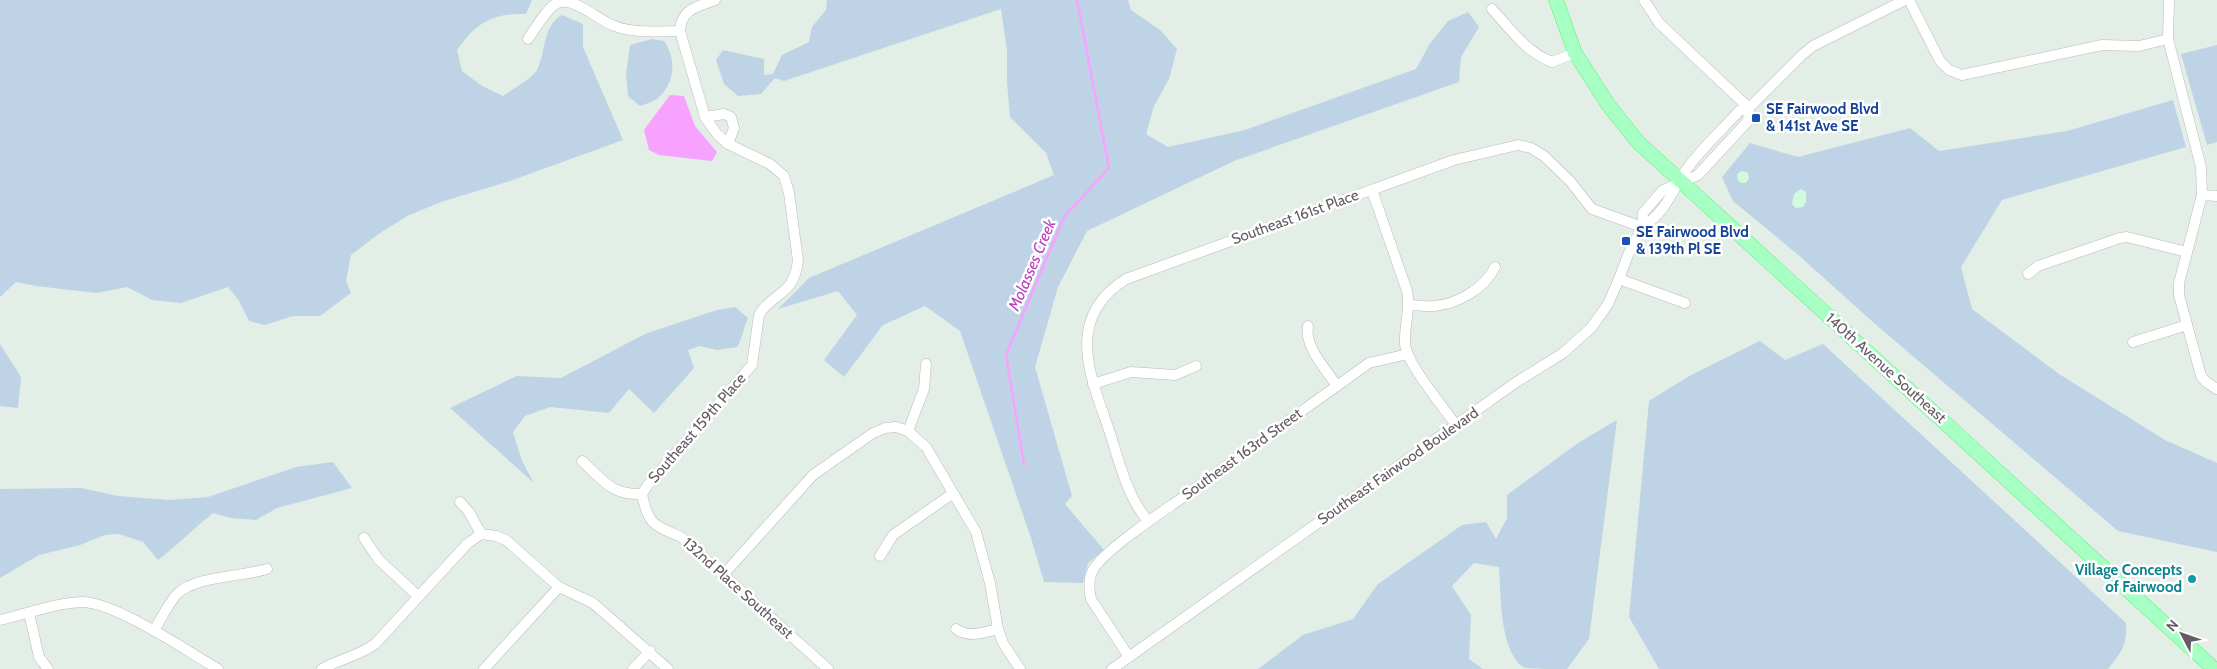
<svg xmlns="http://www.w3.org/2000/svg" width="2217" height="669" font-family="Cabin,sans-serif">
<style>
.green{fill:#bfd3e6}
.sand{fill:#d1fbdc}
.water{fill:#f8a2ff}
.lines{fill:none;stroke-linecap:round;stroke-linejoin:round}
.stream{stroke:#f8a2ff;stroke-width:2.5}
.minor-casing{stroke:#bfb8be;stroke-width:11}
.major-casing{stroke:#57f377;stroke-width:15}
.minor{stroke:#fff;stroke-width:10}
.major{stroke:#a7ffc4;stroke-width:14}
.transit-dot{fill:#1a4fb4;stroke:#fff;stroke-width:2}
.culture-dot{fill:#0f9aa8;stroke:#fff;stroke-width:2}
.labels{text-anchor:middle;dominant-baseline:central;stroke-width:5;stroke-linejoin:round;paint-order:stroke}
.transit-label{font-size:15px;font-weight:bold;fill:#164399;stroke:#fff;text-anchor:start}
.street-label{font-size:15px;fill:#645b64;stroke:#fff}
.culture-label{font-size:15px;font-weight:bold;fill:#0d838f;stroke:#fff;text-anchor:end}
.water-label{font-size:16px;font-style:italic;fill:#bb40bc;stroke:#fff}
</style>
<rect width="100%" height="100%" fill="#e3eee6"/>
<g class="green">
<path d="M 0,0 L 532,0 L 526,14 C 492,13 476,23 457,50 L 462,71 L 482,86 L 503,96 C 511,90 533,78 537,70 C 546,52 542,26 562,15 L 583,24 L 583,47 L 623,140 L 507,182 L 444,201 L 409,215 L 380,233 L 351,255 L 346,281 L 351,293 L 320,316 L 293,316 L 265,325 L 249,321 L 239,301 L 228,287 L 181,303 L 152,300 L 127,287 L 96,293 L 36,286 L 16,282 L 0,297 Z"/>
<polygon points="827,0 1128,0 1131,10 1160,30 1177,49 1169,79 1154,106 1146,134 1168,147 1245,130 1416,69 1429,45 1448,21 1468,12 1479,27 1461,57 1459,82 1234,161 1087,231 1058,287 1035,367 1072,496 1065,504 1104,550 1088,563 1083,583 1044,582 1031,538 960,331 925,306 883,325 844,377 824,360 857,315 838,291 778,309 809,278 1054,175 1046,153 1010,117 1007,82 1007,51 1001,9 784,81 775,78 761,94 738,96 724,84 716,60 723,50 764,59 764,75 773,74 782,55 809,42 812,27 826,10"/>
<path d="M 652,39 L 664,41 C 677,60 675,83 658,98 C 653,102 645,104 640,106 L 628,96 L 626,74 L 630,45 Z"/>
<polygon points="2217,45 2217,142 2207,145 2181,54"/>
<polygon points="2173,100 2186,147 2002,200 1961,267 1972,309 2059,374 2165,440 2217,463 2217,552 2118,531 1874,323 1796,253 1733,201 1722,177 1750,143 1798,157 1910,128 1939,151 2067,131"/>
<path d="M 735,307 L 748,318 C 743,328 743,338 737,347 L 717,350 L 700,346 L 688,350 L 694,368 L 654,413 L 629,389 L 609,413 L 550,407 L 525,416 L 513,432 L 522,461 L 534,483 L 450,408 L 517,376 L 561,378 L 645,334 L 717,310 Z"/>
<path d="M 1760,341 L 1785,360 L 1823,344 L 2126,623 C 2127,645 2122,652 2108,669 L 1659,669 L 1629,617 L 1649,401 L 1691,375 Z"/>
<polygon points="0,344 21,377 18,408 0,406"/>
<path d="M 1617,420 L 1589,639 L 1567,669 C 1557,669 1532,669 1525,668 C 1499,653 1501,593 1499,567 L 1474,563 L 1452,586 L 1471,615 L 1469,659 L 1483,669 L 1258,669 L 1303,635 L 1353,619 L 1378,584 L 1462,525 L 1486,522 L 1496,539 L 1507,518 L 1507,495 L 1578,443 Z"/>
<path d="M 333,462 L 352,488 L 277,508 L 256,520 L 231,518 L 213,513 C 194,528 178,545 158,560 L 143,542 L 119,534 L 105,535 L 80,545 L 39,555 L 0,578 L 0,489 L 81,488 L 118,496 L 169,500 L 208,497 L 296,467 Z"/>
</g>
<g class="sand">
<circle cx="1743" cy="177" r="6"/>
<polygon points="1801,189 1806,192 1806,201 1803,207 1796,208 1792,204 1794,194"/>
</g>
<polygon class="water" points="670,95 684,96 695,126 717,152 712,161 659,155 649,150 644,130"/>
<g class="lines">
<polyline class="stream" points="1024,464 1006,355 1064,217 1109,168 1077,0"/>
<defs>
<g id="minor">
<polyline points="1644,0 1659,23 1749,108"/>
<polyline points="1909,0 1940,61 1949,70 1962,75 2102,45 2139,46 2168,39"/>
<polyline points="2169,0 2168,39 2201,167 2202,195 2179,283 2179,295 2201,376 2206,382 2217,389"/>
<path d="M 1492,9 C 1510,29 1526,52 1552,62 L 1575,53"/>
<path d="M 528,39 C 535,29 549,4 560,2 C 578,0 597,19 612,25 C 633,34 658,31 680,31"/>
<polyline points="705,117 724,114 731,117 734,128 728,144"/>
<path d="M 1372,190 L 1407,291 C 1411,310 1404,324 1405,344 C 1407,364 1443,407 1456,425"/>
<polyline points="2202,195 2217,196"/>
<path d="M 1642,227 C 1667,212 1673,188 1689,166 C 1703,147 1723,129 1739,111 L 1749,108 L 1802,55 L 1813,46 L 1905,0"/>
<polyline points="2028,274 2038,266 2120,238 2127,237 2187,252"/>
<polyline points="1619,279 1685,303"/>
<path d="M 1410,305 C 1418,305 1426,307 1434,306 C 1458,304 1485,288 1495,267"/>
<path d="M 1308,326 C 1304,347 1326,369 1337,386"/>
<polyline points="2133,342 2187,325"/>
<polyline points="1093,384 1131,372 1175,375 1196,366"/>
<polyline points="908,431 924,389 926,364"/>
<path d="M 582,461 C 604,481 611,495 642,494 C 648,525 654,525 681,537 L 828,669"/>
<path d="M 642,494 L 647,486 L 752,365 L 759,315 C 774,290 793,298 798,261 L 789,193 L 784,176 L 770,164 L 728,144 L 717,134 L 705,117 L 680,31 C 681,9 697,7 715,0"/>
<polyline points="460,502 469,512 481,534"/>
<path d="M 1148,522 C 1142,513 1136,505 1132,496 C 1122,476 1116,451 1109,430 C 1090,375 1064,318 1126,279 L 1454,160 L 1518,145 L 1531,148 L 1544,156 L 1570,181 L 1592,209 L 1642,227"/>
<polyline points="481,534 496,536 506,540 559,587 593,603 668,669"/>
<polyline points="364,538 379,560 418,596"/>
<polyline points="880,556 893,535 952,494"/>
<polyline points="724,574 813,475 873,433 885,428 896,427 908,431 926,447 976,532 990,583 998,629 1003,643 1020,669"/>
<polyline points="29,613 39,657 48,669"/>
<path d="M 0,620 C 26,614 55,603 82,602 C 115,602 187,651 218,669"/>
<path d="M 956,629 C 969,638 982,633 998,629"/>
<path d="M 154,631 C 161,619 168,604 177,594 C 195,576 241,577 267,569"/>
<path d="M 1129,657 L 1091,599 C 1089,590 1088,579 1093,570 C 1102,553 1154,517 1172,505 C 1237,458 1303,410 1369,363 L 1408,354"/>
<path d="M 322,669 C 339,659 359,656 375,644 L 467,544 L 481,534"/>
<polyline points="484,669 559,587"/>
<polyline points="633,669 650,651"/>
<polyline points="1112,669 1515,383 1563,353 1591,328 1608,304 1619,279 1628,255 1642,227 1643,213 1663,190 1698,175 1748,121 1749,108"/>
</g>
<polyline id="major" points="1556,0 1575,53 1609,106 1638,142 2214,669"/>
</defs>
<use href="#minor" class="minor-casing"/>
<use href="#major" class="major-casing"/>
<use href="#minor" class="minor"/>
<use href="#major" class="major"/>
</g>
<g class="transit-dot">
<rect x="1751" y="113" width="10" height="10" rx="2.5"/>
<rect x="1621" y="236" width="10" height="10" rx="2.5"/>
</g>
<circle class="culture-dot" cx="2192" cy="579" r="5"/>
<g class="labels">
<g class="transit-label">
<text x="1766" y="109">SE Fairwood Blvd<tspan x="1766" dy="17">&amp; 141st Ave SE</tspan></text>
<text x="1636" y="232">SE Fairwood Blvd<tspan x="1636" dy="17">&amp; 139th Pl SE</tspan></text>
</g>
<g class="street-label">
<text transform="translate(1295 217) rotate(-20)">Southeast 161st Place</text>
<text transform="translate(1886 368) rotate(42)">140th Avenue Southeast</text>
<text transform="translate(697 428) rotate(-49)">Southeast 159th Place</text>
<text transform="translate(1242 454) rotate(-36)">Southeast 163rd Street</text>
<text transform="translate(1398 466) rotate(-35)">Southeast Fairwood Boulevard</text>
<text transform="translate(738 588) rotate(42)">132nd Place Southeast</text>
</g>
<g class="culture-label">
<text x="2182" y="570">Village Concepts<tspan x="2182" dy="17">of Fairwood</tspan></text>
</g>
<g class="water-label">
<text transform="translate(1032 265) rotate(-67)">Molasses Creek</text>
</g>
</g>
<g transform="translate(2182 634) rotate(311)" stroke="#ffffff" stroke-width="4" paint-order="stroke">
<path d="M0-4L9 19L0 12L-9 19Z" fill="#645b64"/>
<text y="-8" font-size="14" font-weight="bold" text-anchor="middle" fill="#645b64">N</text>
</g>
</svg>
